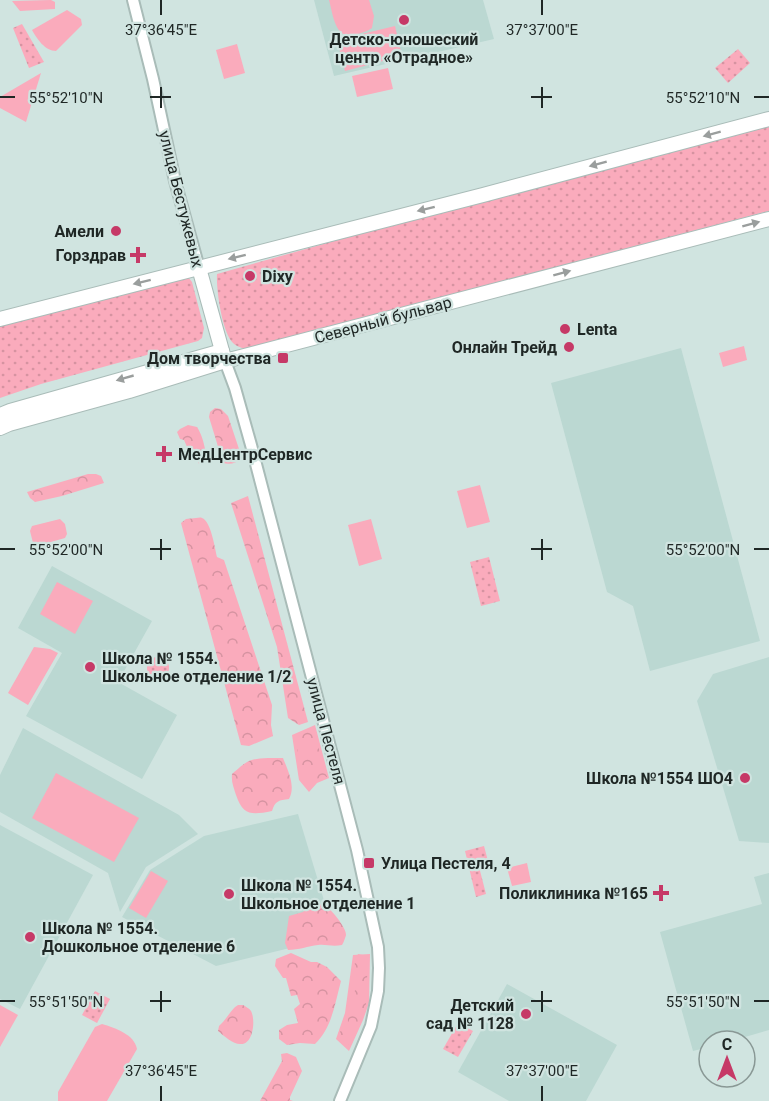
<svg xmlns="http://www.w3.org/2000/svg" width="769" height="1101" font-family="Roboto,sans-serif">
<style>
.built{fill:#bbd8d2}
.green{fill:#faabbc}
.forest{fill:url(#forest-crowns)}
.park{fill:url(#park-dots)}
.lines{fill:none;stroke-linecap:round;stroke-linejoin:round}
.minor-casing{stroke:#a9bcb8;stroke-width:14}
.secondary-casing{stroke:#a9bcb8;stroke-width:16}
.minor{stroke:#fff;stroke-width:10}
.secondary{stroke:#fff;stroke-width:14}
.oneway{fill:#9a9e9d}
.ticks{fill:none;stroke:#1f2725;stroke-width:2}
.poi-dot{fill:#c63967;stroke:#d0e4e0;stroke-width:2}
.labels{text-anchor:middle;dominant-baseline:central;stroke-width:4.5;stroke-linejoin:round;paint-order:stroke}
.poi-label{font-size:16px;font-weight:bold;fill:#1f2725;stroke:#d0e4e0;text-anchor:end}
.street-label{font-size:16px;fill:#1f2725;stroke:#d0e4e0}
.ticks-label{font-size:15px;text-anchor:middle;fill:#1f2725;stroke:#d0e4e0;stroke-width:4.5;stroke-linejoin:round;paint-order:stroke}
</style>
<defs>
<pattern id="forest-crowns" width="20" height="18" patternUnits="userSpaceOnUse" patternTransform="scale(1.5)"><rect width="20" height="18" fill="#faabbc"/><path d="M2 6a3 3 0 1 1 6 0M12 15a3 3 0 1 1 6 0" fill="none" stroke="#d693a1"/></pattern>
<pattern id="park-dots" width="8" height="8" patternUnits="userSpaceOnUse" patternTransform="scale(1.5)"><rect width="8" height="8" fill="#faabbc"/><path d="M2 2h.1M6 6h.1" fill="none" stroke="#d693a1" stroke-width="1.8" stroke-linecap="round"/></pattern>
</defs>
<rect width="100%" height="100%" fill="#d0e4e0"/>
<g class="built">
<polygon points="314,0 483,0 494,39 334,76"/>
<polygon points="681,348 760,641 650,671 633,606 607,592 551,383"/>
<polygon points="52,566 152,621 118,682 177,715 142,779 26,716 62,653 18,628"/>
<polygon points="769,657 769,843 739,841 697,701 713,674"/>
<polygon points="23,728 179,815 198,834 146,867 120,912 108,873 0,812 0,775"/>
<polygon points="298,814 335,937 216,966 122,917 150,870 204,836"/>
<polygon points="0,825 93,875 20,1009 0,999"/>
<polygon points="769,873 769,1030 731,1041 709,1041 709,1047 693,1051 660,932 762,904 754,877"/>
<polygon points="507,984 617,1045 586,1101 509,1101 458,1072"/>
</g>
<g class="green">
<polygon points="51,0 55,2 55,9 20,11 12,1"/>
<path d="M 329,0 L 369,0 L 374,16 L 372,28 C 367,32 360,33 354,35 C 335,40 333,14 329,0 Z"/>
<path d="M 67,10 L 81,19 L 82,25 L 56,51 C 45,51 37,39 32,30 Z"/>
<polygon points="395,26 402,56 345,71 337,40"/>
<polygon points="237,44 245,73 224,79 216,50"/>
<polygon points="388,68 393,89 357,97 352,76"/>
<polygon points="41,73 26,122 0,108 0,97"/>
<polygon points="744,346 747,360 723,367 719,353"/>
<polygon points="480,485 490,522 467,528 457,491"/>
<polygon points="60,519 65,524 67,534 65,538 40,545 33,543 30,531 32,526"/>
<polygon points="371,519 382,559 359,566 348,525"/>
<polygon points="57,582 93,601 75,634 40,614"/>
<polygon points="34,647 50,649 58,653 28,705 8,693"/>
<polygon points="315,725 329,778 317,783 309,792 299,780 292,735"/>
<polygon points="56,773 139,818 114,862 32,818"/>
<polygon points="527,863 531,882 512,886 507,868"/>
<polygon points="151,871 168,881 146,918 129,908"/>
<polygon points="370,954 369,1003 363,1020 349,1051 336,1039 345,1013 353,955"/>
<polygon points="0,1005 18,1015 0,1047"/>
<path d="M 102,1024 C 115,1028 134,1034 137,1049 L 107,1101 L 58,1101 L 58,1092 L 95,1027 Z"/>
</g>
<g class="forest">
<path d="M 215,408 L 221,409 L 228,416 L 242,458 C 236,463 231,465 223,463 L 209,417 L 210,412 Z"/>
<path d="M 188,425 L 197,427 C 202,434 208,454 205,462 L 199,464 L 194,449 L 188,449 L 184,440 L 180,439 L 177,432 L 180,429 Z"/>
<polygon points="88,474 96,474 101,476 104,483 62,496 35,502 30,498 27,492"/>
<polygon points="248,496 308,722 299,725 288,718 277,647 231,503"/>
<path d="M 196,518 C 198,518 200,517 202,518 C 211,521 215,549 217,557 L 224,560 L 272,705 L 271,725 L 273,736 L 249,746 L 241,745 L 181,523 L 186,519 Z"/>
<path d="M 313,729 L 327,777 C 320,777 315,780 308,781 L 306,784 L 302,779 L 295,736 Z"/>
<path d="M 268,758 L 283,758 C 288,771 296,786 289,799 C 279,800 275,801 272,811 C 252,815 243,816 236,795 C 234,788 231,782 232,774 C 247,761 248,759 268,758 Z"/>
<path d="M 315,905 C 319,904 321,904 325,906 C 331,908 347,929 346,935 C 346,936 343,944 342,945 C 332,947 326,944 318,945 C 308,946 299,950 288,950 L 285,943 L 289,916 L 303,912 L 308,907 Z"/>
<path d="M 291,953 L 311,962 L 317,962 L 327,967 L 341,981 C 335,1003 332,1028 315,1044 L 300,1043 L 287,1045 L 279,1039 L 279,1030 L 287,1025 L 298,1023 L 294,1009 L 300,1004 L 297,995 L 291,996 L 286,978 L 283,978 L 275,966 L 276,959 Z"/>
<path d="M 358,954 L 368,956 L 366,1004 L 363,1015 L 357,1027 L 353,1039 L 348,1045 C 342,1043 339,1039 338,1033 L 341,1031 L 348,1023 C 347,1009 355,997 356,984 C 356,973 352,964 358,954 Z"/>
<path d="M 238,1005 L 243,1005 C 246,1007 249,1008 251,1011 C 256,1020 253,1046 240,1044 C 233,1044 224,1036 218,1031 L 219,1026 C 226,1020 232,1008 238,1005 Z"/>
<polygon points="287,1053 296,1057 302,1071 290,1097 290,1100 293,1101 260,1101 282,1061 281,1054"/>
</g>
<g class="park">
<polygon points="22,24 44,62 29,68 13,28"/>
<polygon points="738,49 750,63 728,83 715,68"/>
<path d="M 769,124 L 769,211 L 245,349 C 240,347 236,346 233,343 C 222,332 216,289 217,274 L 572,174 Z"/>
<polygon points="188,277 192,282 204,328 202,338 198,341 41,384 0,398 0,325"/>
<polygon points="489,557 500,601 481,606 470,562"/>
<circle cx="158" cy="668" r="11"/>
<polygon points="484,846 488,861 478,863 486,894 476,897 465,851"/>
<polygon points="95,991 110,999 97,1023 82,1015"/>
<polygon points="458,1023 473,1031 458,1057 443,1049"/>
</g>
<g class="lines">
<defs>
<g id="minor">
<polyline points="133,0 153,79 175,181 199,268"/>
<polyline points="225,361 235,388 251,445 357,850 378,947 379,968 378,991 371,1026 340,1101"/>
</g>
<g id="secondary">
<polyline points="199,268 224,358"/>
<polyline points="0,319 483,195 769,119"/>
<polyline points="0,415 10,411 222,351"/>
<polyline points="0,428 9,424 129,391 225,361 769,219"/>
</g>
</defs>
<use href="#minor" class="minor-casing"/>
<use href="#secondary" class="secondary-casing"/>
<use href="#minor" class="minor"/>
<use href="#secondary" class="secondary"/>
</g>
<defs><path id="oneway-solid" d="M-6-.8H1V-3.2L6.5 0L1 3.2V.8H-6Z" transform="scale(1.5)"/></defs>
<g class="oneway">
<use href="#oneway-solid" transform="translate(712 134) rotate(165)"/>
<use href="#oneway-solid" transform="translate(598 164) rotate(165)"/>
<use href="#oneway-solid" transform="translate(426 209) rotate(166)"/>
<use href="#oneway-solid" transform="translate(751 224) rotate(-15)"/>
<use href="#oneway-solid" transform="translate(237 257) rotate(166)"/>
<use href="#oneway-solid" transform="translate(562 273) rotate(-15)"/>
<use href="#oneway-solid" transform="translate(142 282) rotate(166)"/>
<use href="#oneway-solid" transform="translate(125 378) rotate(164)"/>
</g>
<path class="ticks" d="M 161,0 L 161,15M 542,0 L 542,15M 161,87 L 161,108M 542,87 L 542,108M 0,97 L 15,97M 150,97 L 171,97M 531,97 L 552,97M 754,97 L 769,97M 161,539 L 161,560M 542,539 L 542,560M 0,549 L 15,549M 150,549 L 171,549M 531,549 L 552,549M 754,549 L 769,549M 161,991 L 161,1012M 542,991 L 542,1012M 0,1001 L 15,1001M 150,1001 L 171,1001M 531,1001 L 552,1001M 754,1001 L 769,1001M 161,1086 L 161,1101M 542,1086 L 542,1101"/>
<g class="poi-dot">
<circle cx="404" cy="20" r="6"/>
<circle cx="116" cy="231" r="6"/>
<path d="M135 246h6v6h6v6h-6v6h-6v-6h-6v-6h6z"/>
<circle cx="250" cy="276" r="6"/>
<circle cx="565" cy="329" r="6"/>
<circle cx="569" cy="347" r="6"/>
<rect x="277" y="352" width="12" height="12" rx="3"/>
<path d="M161 445h6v6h6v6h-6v6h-6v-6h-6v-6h6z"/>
<circle cx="90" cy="667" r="6"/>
<circle cx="745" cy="778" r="6"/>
<rect x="363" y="857" width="12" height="12" rx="3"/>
<path d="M658 884h6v6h6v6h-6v6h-6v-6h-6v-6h6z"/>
<circle cx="229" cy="894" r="6"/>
<circle cx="30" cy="937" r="6"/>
<circle cx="526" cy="1014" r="6"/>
</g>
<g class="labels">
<g class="poi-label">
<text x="404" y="39" text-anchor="middle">Детско-юношеский<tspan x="404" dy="18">центр «Отрадное»</tspan></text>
<text x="104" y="231">Амели</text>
<text x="126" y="255">Горздрав</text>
<text x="262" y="276" text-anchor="start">Dixy</text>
<text x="577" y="329" text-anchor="start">Lenta</text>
<text x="557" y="347">Онлайн Трейд</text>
<text x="271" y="358">Дом творчества</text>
<text x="178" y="454" text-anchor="start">МедЦентрСервис</text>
<text x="102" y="658" text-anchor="start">Школа № 1554.<tspan x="102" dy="18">Школьное отделение 1/2</tspan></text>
<text x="733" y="778">Школа №1554 ШО4</text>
<text x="381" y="863" text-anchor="start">Улица Пестеля, 4</text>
<text x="241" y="885" text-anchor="start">Школа № 1554.<tspan x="241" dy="18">Школьное отделение 1</tspan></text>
<text x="648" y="893">Поликлиника №165</text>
<text x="42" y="928" text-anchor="start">Школа № 1554.<tspan x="42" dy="18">Дошкольное отделение 6</tspan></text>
<text x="514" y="1005">Детский<tspan x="514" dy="18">сад № 1128</tspan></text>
</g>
<g class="street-label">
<text transform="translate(181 199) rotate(76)">улица Бестужевых</text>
<text transform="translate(383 320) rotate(-15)">Северный бульвар</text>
<text transform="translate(326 731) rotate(75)">улица Пестеля</text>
</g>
</g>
<g class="ticks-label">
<text x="161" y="35">37°36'45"E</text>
<text x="542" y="35">37°37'00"E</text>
<text x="66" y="103">55°52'10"N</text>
<text x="703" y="103">55°52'10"N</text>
<text x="66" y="555">55°52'00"N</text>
<text x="703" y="555">55°52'00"N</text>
<text x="66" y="1007">55°51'50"N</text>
<text x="703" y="1007">55°51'50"N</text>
<text x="161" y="1076">37°36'45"E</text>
<text x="542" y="1076">37°37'00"E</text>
</g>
<g transform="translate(727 1059)"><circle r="28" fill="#d0e4e0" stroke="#899895" stroke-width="1.5"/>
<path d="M0-4.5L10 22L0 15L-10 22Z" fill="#c63967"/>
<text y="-9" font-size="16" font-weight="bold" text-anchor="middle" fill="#1f2725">С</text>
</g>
</svg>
